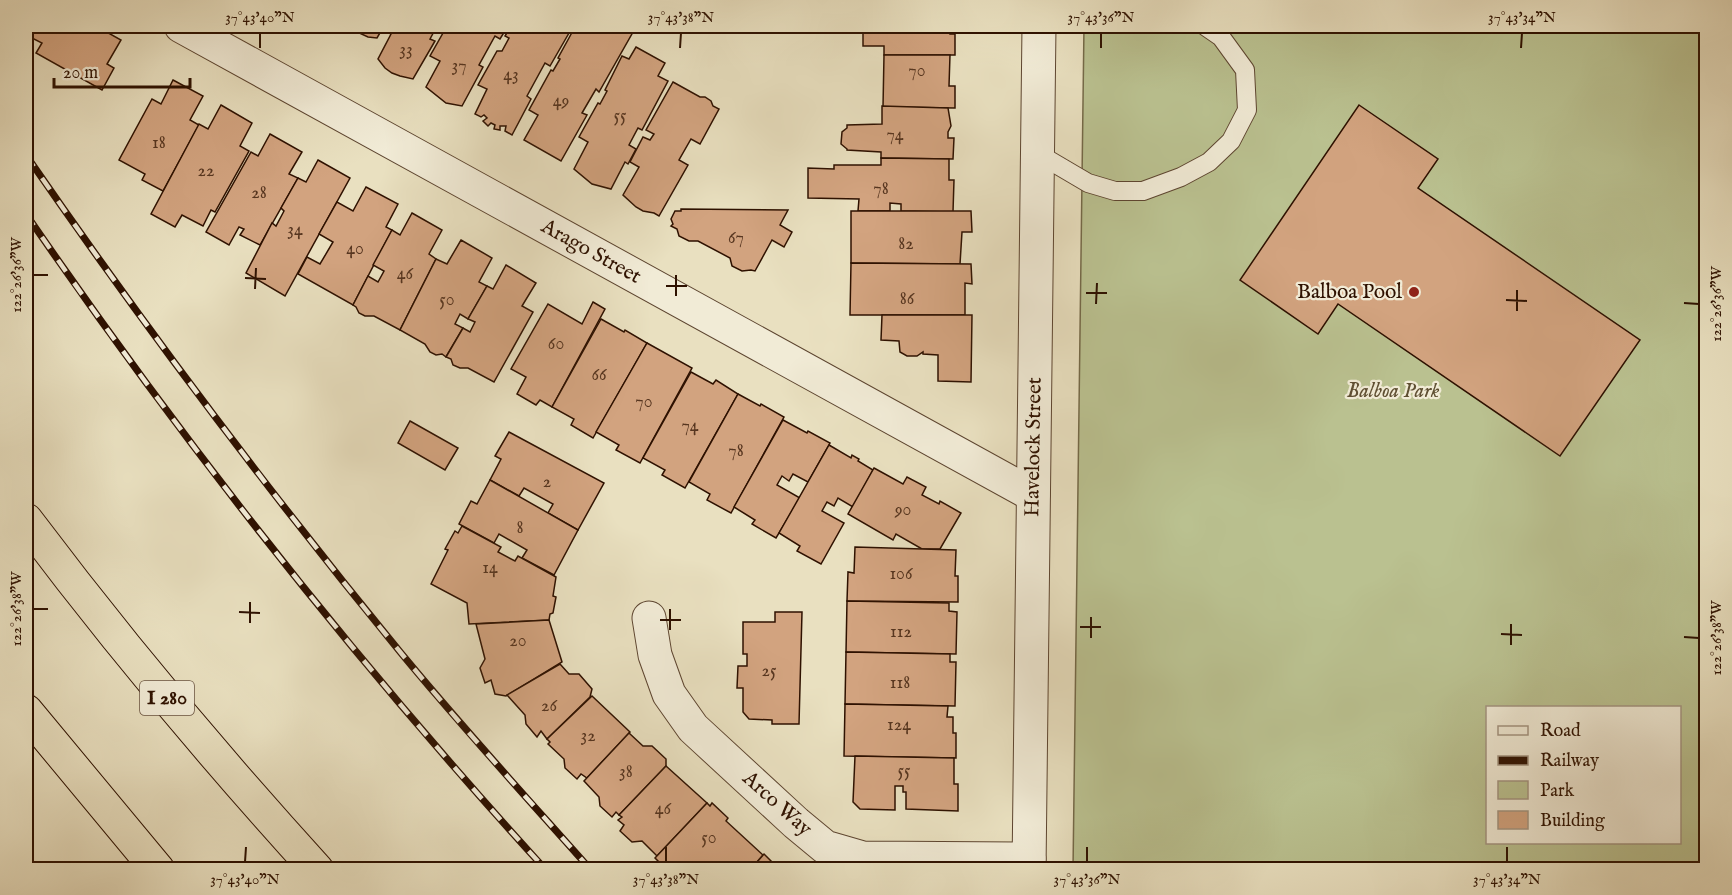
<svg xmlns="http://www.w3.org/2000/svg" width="1732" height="895" font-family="'IM FELL English',serif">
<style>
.green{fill:#bac190;stroke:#746948;stroke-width:1.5;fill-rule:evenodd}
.building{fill:#d2a37f;stroke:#2e1100;stroke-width:1.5}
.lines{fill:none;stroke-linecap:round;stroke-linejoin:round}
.lane-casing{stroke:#5d4530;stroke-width:20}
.street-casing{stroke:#5d4530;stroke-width:35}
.highway-casing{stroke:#2e1100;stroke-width:35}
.lane{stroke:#f1ebd6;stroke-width:18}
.street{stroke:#f1ebd6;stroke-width:33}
.highway{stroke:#e9e0c0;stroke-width:33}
.rail-casing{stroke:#2e1100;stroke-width:7}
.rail{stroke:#f1ebd6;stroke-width:4.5;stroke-dasharray:14;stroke-linecap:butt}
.ticks{fill:none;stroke:#2e1100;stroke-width:2}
.poi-dot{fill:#8f2418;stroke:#f1ebd6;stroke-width:2}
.labels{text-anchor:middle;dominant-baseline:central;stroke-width:4.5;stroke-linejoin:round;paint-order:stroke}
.number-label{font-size:18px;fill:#573620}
.shield{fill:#f1ebd6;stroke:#685240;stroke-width:1.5}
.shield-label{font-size:20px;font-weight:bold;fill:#2e1100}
.street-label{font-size:21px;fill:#2e1100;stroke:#f1ebd6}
.poi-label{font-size:21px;fill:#2e1100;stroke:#f1ebd6;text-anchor:end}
.park-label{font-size:21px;font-style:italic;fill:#5f4f32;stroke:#f1ebd6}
.neatline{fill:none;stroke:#2e1100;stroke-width:2}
.ticks-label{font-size:15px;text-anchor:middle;fill:#2e1100}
</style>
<rect width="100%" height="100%" fill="#e9e0c0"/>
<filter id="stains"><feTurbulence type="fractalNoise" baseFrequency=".00333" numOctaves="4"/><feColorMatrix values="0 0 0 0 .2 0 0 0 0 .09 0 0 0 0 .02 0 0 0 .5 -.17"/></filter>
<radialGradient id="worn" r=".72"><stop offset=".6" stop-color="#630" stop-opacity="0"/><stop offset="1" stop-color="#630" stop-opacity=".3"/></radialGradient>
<path class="green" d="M 1084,26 L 1706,26 L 1706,869 L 1073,870 ZM 1488,708 L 1680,708 L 1680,842 L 1488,842 Z"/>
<g class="building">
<polygon points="26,26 96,26 121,40 107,64 114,68 102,90 36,53 42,43 26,35"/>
<polygon points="354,26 384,26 377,38 368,37 357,32"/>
<polygon points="384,26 437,26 430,39 435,41 413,79 400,76 392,73 385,68 378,59 391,34 383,29"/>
<polygon points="447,26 508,26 500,39 495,36 479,65 483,67 462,106 446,103 426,87 440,61 430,56"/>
<polygon points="511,26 573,26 550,66 545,63 527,96 531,99 512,135 505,131 506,126 500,126 500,130 494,129 495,125 491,123 488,126 483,121 487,118 484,115 481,117 475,114 487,89 478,85 497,51 502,51 509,38 505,36"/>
<polygon points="582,26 622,26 633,32 599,92 596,89 582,113 587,115 561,161 524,140 538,115 529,110 551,70 553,71 560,59 558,58 575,27 579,30"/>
<polygon points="863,26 950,26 950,34 955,34 955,55 884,55 884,46 863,46"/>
<polygon points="636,47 665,63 658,76 668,81 642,130 638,128 629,145 636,149 628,164 625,162 611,189 592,184 574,169 588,142 579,137 598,103 600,104 607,91 605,90 622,56 629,59"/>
<polygon points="884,55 950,55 949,86 955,86 955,108 883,107"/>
<polygon points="173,80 203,96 190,120 199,125 163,191 142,180 145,174 119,160 152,99 161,104"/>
<polygon points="673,82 700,97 705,97 711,101 713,106 719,109 700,144 691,139 679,160 688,165 659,216 654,213 643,211 636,207 623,195 639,167 630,162 643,137 650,140 654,134 646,130"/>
<polygon points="221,105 252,123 240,146 249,151 215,212 211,210 203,226 182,215 175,227 151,214 199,124 208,129"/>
<polygon points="1359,105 1438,159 1418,188 1640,340 1560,456 1338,304 1318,334 1240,280"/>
<polygon points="882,106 948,108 951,126 948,132 948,138 954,138 953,159 881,158 881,152 847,150 847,149 841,144 842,132 847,128 847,125 882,124"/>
<polygon points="270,134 302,152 289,174 298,178 260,245 240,235 244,229 239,227 229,245 206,232 251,152 258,156"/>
<polygon points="881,158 949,159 949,180 954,180 953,212 901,211 901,204 890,203 890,211 858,211 859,199 808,198 808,168 834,169 834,165 881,165"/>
<polygon points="318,160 350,178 285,296 246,273 272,223 276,226 284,211 281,208 298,178 306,182"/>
<polygon points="366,187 398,204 386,227 392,230 353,305 298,274 307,257 320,264 333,242 319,234 337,202 353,211"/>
<polygon points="681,209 788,210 780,225 792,232 784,247 772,240 755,271 751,270 742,271 732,266 730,258 698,241 689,241 679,236 677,229 671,226 673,224 671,219 675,211 681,211"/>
<polygon points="851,211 971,211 972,232 962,232 960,264 851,263"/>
<polygon points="412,213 442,230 429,254 436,259 400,330 374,316 365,316 359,313 356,307 353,305 368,276 378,282 384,271 373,265 392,230 400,235"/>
<polygon points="461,240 492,258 479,282 487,286 468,319 460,314 455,324 463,328 446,357 442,354 436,355 430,352 425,344 400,330 436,259 447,264"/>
<polygon points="851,263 971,264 972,284 965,283 965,315 850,315"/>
<polygon points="506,265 536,283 522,306 533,312 494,382 468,368 460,368 453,365 451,359 446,357 463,328 470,332 475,322 468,319 487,286 493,289"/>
<polygon points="593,302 605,309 552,407 540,400 536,405 517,394 526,377 511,369 548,304 582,324"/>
<polygon points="882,315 972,315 971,382 938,381 938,355 923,354 923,352 917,356 907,356 900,352 899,341 881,340"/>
<polygon points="601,319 624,332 625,330 647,343 593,438 571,425 574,419 552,407"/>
<polygon points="647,343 692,368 640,463 616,450 619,445 596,432"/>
<polygon points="691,372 713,384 716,380 738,394 685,488 662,475 665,470 643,458"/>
<polygon points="738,394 760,406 761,404 784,417 731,513 707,500 710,494 689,482"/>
<polygon points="783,420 807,433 808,431 830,443 808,482 793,474 789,481 782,476 777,485 800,498 776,538 752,524 755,520 734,507"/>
<polygon points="410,421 458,448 445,470 398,443"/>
<polygon points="509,432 604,483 578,530 548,513 553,504 524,488 519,496 490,480 501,459 495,456"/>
<polygon points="829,445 851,458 852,455 859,459 858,461 873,470 853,507 838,498 834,506 827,502 822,511 844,523 821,564 797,551 800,546 779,533"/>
<polygon points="874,468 903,484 907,477 926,487 922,495 939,504 940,501 961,513 940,549 922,549 896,534 893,540 848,514"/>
<polygon points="490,480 578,530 554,575 522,558 527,550 499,534 494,543 459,524 471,501 477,504"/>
<polygon points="462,526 501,547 498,552 515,561 518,556 556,577 553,596 556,597 553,613 550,614 549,620 469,624 467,603 431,584 448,550 445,549 455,531 458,533"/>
<polygon points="855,547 956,550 955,576 958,576 958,602 847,601 848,572 854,573"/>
<polygon points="847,601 949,603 949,611 957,612 956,654 846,652"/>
<polygon points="775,612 802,612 799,724 772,724 772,720 749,719 743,712 743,688 737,688 738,666 747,666 747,654 743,654 743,622 775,622"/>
<polygon points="549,620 562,662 506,696 495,694 491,680 485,683 480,668 485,659 476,624"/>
<polygon points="846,652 950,654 950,662 956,662 955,706 845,704"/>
<polygon points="560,664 569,674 579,674 592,689 590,697 547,739 541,731 537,737 526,724 525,715 507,695"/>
<polygon points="592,696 630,732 587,778 581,774 577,779 565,768 564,759 548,744 550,742 547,739"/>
<polygon points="845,704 948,706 947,717 953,717 953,733 956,733 956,758 844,756"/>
<polygon points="629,733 643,746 652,746 666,759 666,766 619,815 616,812 612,817 600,806 599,797 584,781"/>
<polygon points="855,756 954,758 954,784 958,784 958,811 906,809 906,792 903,792 903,786 895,786 895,810 860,809 853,802"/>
<polygon points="666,766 707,803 657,856 642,841 632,842 620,831 624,825 618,820 622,817 619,815"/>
<polygon points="707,803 710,806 712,803 728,818 726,821 763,855 750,870 659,870 656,867 660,863 655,858"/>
<polygon points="764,854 780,870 750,870"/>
</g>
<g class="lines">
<defs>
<polyline id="lane" points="1037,153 1088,183 1115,191 1143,191 1181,177 1209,162 1231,141 1247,110 1245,70 1221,37 1205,26"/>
<g id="street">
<polyline points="181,26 1033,495"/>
<polyline points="649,618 655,655 669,694 693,728 796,823 825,847 863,858 1029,859"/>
<polyline points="1029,870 1039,26"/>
</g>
<g id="highway">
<path d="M 26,520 C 117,641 215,758 317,870"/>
<polyline points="26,711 158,870"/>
</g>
</defs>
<use href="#lane" class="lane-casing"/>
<use href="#street" class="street-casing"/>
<use href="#highway" class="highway-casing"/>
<use href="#lane" class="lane"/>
<use href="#street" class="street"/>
<use href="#highway" class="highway"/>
<defs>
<g id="rail">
<path d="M 26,155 C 144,326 269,492 401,653 C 462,727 527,798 591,870"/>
<path d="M 26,214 C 184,444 358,664 546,870"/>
</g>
</defs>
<use href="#rail" class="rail-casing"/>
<use href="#rail" class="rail"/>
</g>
<path class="ticks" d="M 260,48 L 260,33M 680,48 L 681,33M 1101,48 L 1101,33M 1521,48 L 1522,33M 33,275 L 48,275M 245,278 L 266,279M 666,286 L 687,286M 255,289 L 256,268M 1086,293 L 1107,293M 676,296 L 676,275M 1506,300 L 1527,301M 1684,303 L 1699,304M 1096,304 L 1097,283M 1517,311 L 1517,290M 33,609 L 48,609M 239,612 L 260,613M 660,620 L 681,620M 250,623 L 250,602M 1080,627 L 1101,627M 670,630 L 670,609M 1501,634 L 1522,635M 1684,637 L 1699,638M 1091,638 L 1091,617M 1511,645 L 1511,624M 245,862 L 246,847M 666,862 L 666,847M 1087,862 L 1087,847M 1507,862 L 1507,847"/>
<circle class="poi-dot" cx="1414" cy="292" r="6"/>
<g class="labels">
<g class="number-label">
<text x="406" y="50">33</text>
<text x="459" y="66">37</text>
<text x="917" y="71">70</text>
<text x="511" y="75">43</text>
<text x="561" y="101">49</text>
<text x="620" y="116">55</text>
<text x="895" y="135">74</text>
<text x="159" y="143">18</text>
<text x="206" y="171">22</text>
<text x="881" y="189">78</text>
<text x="259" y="193">28</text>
<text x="295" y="230">34</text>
<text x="736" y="238">67</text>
<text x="906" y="244">82</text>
<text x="355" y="249">40</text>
<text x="405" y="274">46</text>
<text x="907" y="299">86</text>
<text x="447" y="300">50</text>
<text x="556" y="344">60</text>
<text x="599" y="375">66</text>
<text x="644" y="402">70</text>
<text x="690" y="426">74</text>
<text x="736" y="451">78</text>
<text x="547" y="482">2</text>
<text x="903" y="510">90</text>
<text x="520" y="528">8</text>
<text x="490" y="568">14</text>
<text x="901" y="574">106</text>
<text x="901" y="632">112</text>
<text x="518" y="641">20</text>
<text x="769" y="671">25</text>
<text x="900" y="683">118</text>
<text x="549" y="706">26</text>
<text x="899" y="725">124</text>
<text x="588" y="736">32</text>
<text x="904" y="771">55</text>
<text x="626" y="772">38</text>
<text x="663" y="809">46</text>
<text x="709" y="838">50</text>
</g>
<rect class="shield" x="140" y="681" width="54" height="34" rx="4.5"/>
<g class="shield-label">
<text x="167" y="698">I 280</text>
</g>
<g class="street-label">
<text transform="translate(591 252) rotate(29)">Arago Street</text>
<text transform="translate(1034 447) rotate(-89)">Havelock Street</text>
<text transform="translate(777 804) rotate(42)">Arco Way</text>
</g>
<g class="poi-label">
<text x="1402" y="292">Balboa Pool</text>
</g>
<g class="park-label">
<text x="1393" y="391">Balboa Park</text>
</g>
</g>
<rect width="1732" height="895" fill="none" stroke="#e9e0c0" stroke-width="66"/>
<rect x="1486" y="706" width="195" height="138" fill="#f1ebd6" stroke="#a39480" stroke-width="1.5"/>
<rect x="1498" y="726" width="30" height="9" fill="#f1ebd6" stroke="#a39480" stroke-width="1.5"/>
<text x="1540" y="736" font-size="18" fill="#2e1100">Road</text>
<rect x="1498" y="756" width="30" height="9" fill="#2e1100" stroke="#a39480" stroke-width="1.5"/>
<text x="1540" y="766" font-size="18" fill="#2e1100">Railway</text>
<rect x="1498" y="781" width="30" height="18" fill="#bac190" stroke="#a39480" stroke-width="1.5"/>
<text x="1540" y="796" font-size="18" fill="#2e1100">Park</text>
<rect x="1498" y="811" width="30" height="18" fill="#d2a37f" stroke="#a39480" stroke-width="1.5"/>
<text x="1540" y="826" font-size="18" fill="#2e1100">Building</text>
<path d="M54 78v9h136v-9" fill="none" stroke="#2e1100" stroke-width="3"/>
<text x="63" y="78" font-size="18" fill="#2e1100" stroke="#f1ebd6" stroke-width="4.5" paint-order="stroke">20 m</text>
<rect x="33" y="33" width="1666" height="829" class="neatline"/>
<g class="ticks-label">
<text x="260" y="22">37°43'40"N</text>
<text x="681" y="22">37°43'38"N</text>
<text x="1101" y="22">37°43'36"N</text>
<text x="1522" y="22">37°43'34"N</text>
<text transform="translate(16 275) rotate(-90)" y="5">122°26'36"W</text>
<text transform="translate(1716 304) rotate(-90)" y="5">122°26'36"W</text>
<text transform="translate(16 609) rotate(-90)" y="5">122°26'38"W</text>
<text transform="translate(1716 638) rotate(-90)" y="5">122°26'38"W</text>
<text x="245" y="884">37°43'40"N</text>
<text x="666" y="884">37°43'38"N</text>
<text x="1087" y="884">37°43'36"N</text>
<text x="1507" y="884">37°43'34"N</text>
</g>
<rect width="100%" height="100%" filter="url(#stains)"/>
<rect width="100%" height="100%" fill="url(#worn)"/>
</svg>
